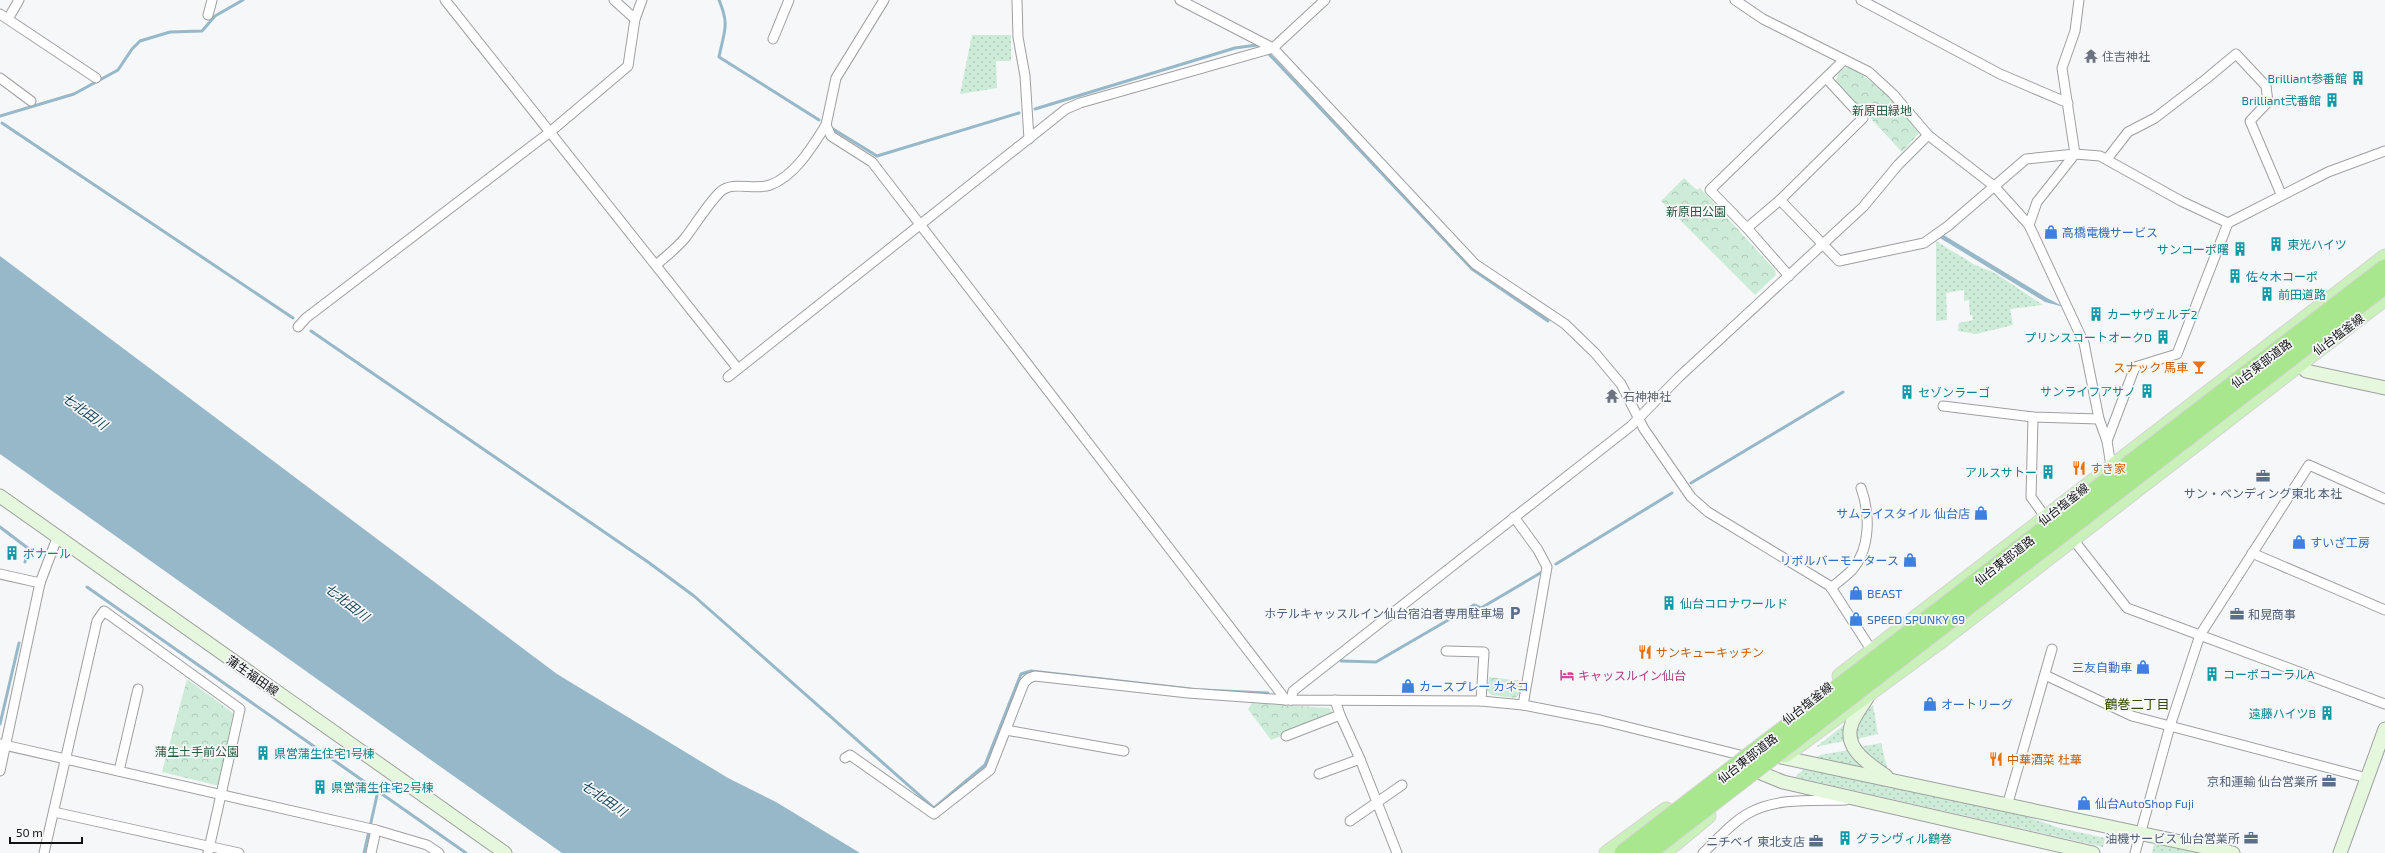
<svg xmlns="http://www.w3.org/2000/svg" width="2385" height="853" font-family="'Exo 2','Noto Sans JP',sans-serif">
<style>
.grass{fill:url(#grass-dots)}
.park{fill:url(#park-crowns)}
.water{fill:#97b8c9}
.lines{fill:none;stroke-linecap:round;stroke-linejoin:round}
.stream{stroke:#97b8c9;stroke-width:3}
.street-casing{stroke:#9e9fa0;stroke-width:11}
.secondary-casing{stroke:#9e9fa0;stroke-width:15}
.primary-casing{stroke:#d4d4d5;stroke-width:17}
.street{stroke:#fff;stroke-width:9}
.secondary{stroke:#e5f8dd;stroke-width:13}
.primary{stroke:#cbf1bb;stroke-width:15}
.highway-bridge-casing{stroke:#d4d4d5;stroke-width:19;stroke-linecap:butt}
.highway-bridge{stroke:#a9e78e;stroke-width:17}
.labels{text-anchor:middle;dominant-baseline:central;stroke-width:3.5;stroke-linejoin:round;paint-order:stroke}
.worship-label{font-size:12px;fill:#5b616d;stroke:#f6f7f8;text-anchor:start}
.culture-label{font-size:12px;fill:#0d838f;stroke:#f6f7f8;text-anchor:start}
.park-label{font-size:12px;fill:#24583b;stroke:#f6f7f8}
.shop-label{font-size:12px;fill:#366cbe;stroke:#f6f7f8;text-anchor:start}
.street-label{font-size:12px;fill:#121213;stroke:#f6f7f8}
.food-label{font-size:12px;fill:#c56008;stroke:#f6f7f8;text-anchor:start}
.service-label{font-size:12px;fill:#4e5e75;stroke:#f6f7f8;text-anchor:end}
.hotel-label{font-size:12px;fill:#b23c85;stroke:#f6f7f8;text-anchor:start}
.water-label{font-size:13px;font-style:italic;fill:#144155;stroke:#f6f7f8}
.neighbourhood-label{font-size:13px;fill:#344c00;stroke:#f6f7f8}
</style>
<defs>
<pattern id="grass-dots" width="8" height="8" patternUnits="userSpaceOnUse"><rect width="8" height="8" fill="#cdecd8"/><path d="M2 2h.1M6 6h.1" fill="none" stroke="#afc9b8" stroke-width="1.8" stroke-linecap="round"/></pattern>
<pattern id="park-crowns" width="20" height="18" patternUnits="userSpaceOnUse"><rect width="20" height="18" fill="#cdecd8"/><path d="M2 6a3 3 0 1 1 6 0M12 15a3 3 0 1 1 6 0" fill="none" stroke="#afc9b8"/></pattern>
</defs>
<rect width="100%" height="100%" fill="#f6f7f8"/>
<g class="grass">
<polygon points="972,35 1011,35 1011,61 996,61 997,88 960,94"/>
<polygon points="1936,241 1975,265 1995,273 2043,305 2010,309 2013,325 1976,334 1958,331 1959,323 1973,320 1972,315 1970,315 1969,300 1964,301 1964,290 1946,293 1947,320 1936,321"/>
<path d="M 1873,705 L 1878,734 L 1857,739 C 1854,725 1862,713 1873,705 Z"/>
<polygon points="1849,721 1848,740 1816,747"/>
<polygon points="1881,743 1888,771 1883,770 1859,747"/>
<polygon points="1849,750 1866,771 1815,759 1820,755"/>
<polygon points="1804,769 2019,814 2060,828 2105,838 2103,847 1795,777"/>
<polygon points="2154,844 2198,853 2152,853"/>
</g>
<g class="park">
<polygon points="1850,66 1891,97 1919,133 1902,152 1836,81 1839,71"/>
<polygon points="1684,178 1697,190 1700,188 1775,270 1776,275 1755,295 1661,201"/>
<polygon points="1489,677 1523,681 1520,694 1515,698 1492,695 1487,691"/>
<polygon points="187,679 233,713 219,786 162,772"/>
<polygon points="1252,703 1330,708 1333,715 1271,740 1248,709"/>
</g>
<g class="water">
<polygon points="1942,234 2047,298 2064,307 2045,302 1940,238"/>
<polygon points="0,256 557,674 728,778 776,802 860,853 562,853 0,454"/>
</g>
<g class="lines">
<g class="stream">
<path d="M 719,0 C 730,26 724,31 719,57 L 819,120"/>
<polyline points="1268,53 1472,269 1548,321"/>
<polyline points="1035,109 1235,48 1257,45"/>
<polyline points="0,116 74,94 118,70 132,49 140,41 170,32 202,31 215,16 243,0"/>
<polyline points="2,123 293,318"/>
<polyline points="833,129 877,156 1019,113"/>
<polyline points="311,331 648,562 694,596 934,808 985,765 1021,674 1031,671 1191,689"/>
<polyline points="1691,483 1843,392"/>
<polyline points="0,527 29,549 25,562"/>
<polyline points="1556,564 1672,493"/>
<polyline points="87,587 466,853"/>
<polyline points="1341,661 1376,662 1474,605 1481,608 1542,572"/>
<polyline points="1202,690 1268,693"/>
<polyline points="0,724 19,643"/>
<polyline points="364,853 378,791"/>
</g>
<defs>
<g id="street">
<polyline points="445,0 738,369"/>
<polyline points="614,0 635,19"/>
<polyline points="884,0 836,78 826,125 831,136 872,162 1286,700"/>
<polyline points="1017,0 1018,37 1025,76 1029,139"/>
<polyline points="1180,0 1273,48 1475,264 1565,324 1595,353 1621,384 1644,429 1691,497 1708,512 1830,586 1872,651"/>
<polyline points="1735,0 1763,19 1869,72 1893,94 1928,135 1994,186 2029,225 2084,343 2099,419 2107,441 2111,466"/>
<polyline points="1861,0 2000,74 2068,103"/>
<polyline points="0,14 96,78"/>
<polyline points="208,15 212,0"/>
<polyline points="8,19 19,0"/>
<polyline points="773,39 789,0"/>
<polyline points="0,78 31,101"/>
<polyline points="2107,159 2128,132 2155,118 2206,79 2236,54 2266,86 2268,102 2250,121 2281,194"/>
<polyline points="1780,200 1863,118 1826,78"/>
<polyline points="2029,225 2037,202 2075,154 2062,68 2075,31 2079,0"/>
<polyline points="1747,228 1780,200 1839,261 1924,243 1948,226 2026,159 2075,154 2100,156 2181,201 2228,223"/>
<path d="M 656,265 C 665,257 677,248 685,238 C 696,224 707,205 720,192 C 733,180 754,191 770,185 C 795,176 812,147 826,125"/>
<polyline points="1789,276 1747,228 1710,190 1844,60"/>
<polyline points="298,327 306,318 550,132 628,66 635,19 642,0"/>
<polyline points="728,377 1066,109 1080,103 1273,48 1325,0"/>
<polyline points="1943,406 2033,417 2099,419"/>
<polyline points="2033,417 2031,497 2046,518"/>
<polyline points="2107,441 2135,367 2177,354 2228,223 2328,172 2385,151"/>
<polyline points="1514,517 1538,550 1547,567 1523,705"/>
<polyline points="2072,538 2127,608 2385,704"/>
<polyline points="2252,553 2385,610"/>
<polyline points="0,574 40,583"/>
<path d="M 1831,588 C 1838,582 1846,576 1852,570 C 1871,548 1870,513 1861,488"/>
<polyline points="1446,651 1484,652 1481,701"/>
<polyline points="2045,675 2132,716 2367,778"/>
<polyline points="1291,700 1293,691 1631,426 1679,377 1863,207 1898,165 1928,135"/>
<polyline points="1335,700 1340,715 1360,759 1397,853"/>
<polyline points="1006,730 1124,751"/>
<polyline points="1286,736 1340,715"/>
<polyline points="0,744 376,830 427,845 439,853"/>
<polyline points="845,758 850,755 934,814 990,770 1024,683 1029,678 1035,676 1188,693 1286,700 1481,701 1523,705 1600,720 1740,755"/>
<polyline points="0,771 40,583 57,538"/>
<polyline points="119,771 138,689"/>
<polyline points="1319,774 1360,759"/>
<polyline points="2007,806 2052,649"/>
<polyline points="54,812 239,853"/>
<polyline points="1350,821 1402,785"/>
<polyline points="44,853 97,621 104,611 240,709 208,853"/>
<polyline points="371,853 376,830"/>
<path d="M 1703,853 C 1717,840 1732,822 1749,813 C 1777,797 1815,801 1846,800"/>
<polyline points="2135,853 2170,726 2200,635 2309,465 2385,499"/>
</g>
<g id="secondary">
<polyline points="2300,362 2306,371 2385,388"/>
<polyline points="0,496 505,853"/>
<path d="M 1868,696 C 1863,705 1856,714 1852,723 C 1842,748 1869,764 1886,776"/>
<polyline points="1776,756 2233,853"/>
<polyline points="1751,764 1761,773 1783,782 2093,853"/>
<polyline points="2340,853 2385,729"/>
</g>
<g id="primary">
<polyline points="1840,676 2385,257"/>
<polyline points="1785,755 1939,642 2385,298"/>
<polyline points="1607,853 1666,810"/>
<polyline points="1663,853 1708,816"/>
</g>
</defs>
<use href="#street" class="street-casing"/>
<use href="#secondary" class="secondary-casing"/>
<use href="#primary" class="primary-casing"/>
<use href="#street" class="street"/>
<use href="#secondary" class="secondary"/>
<use href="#primary" class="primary"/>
<defs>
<g id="highway-bridge">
<polyline points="1623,853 2385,268"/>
<polyline points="1647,853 2385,285"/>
</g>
</defs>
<use href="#highway-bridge" class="highway-bridge-casing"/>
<use href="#highway-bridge" class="highway-bridge"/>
</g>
<defs>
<symbol id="temple-bare" viewBox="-9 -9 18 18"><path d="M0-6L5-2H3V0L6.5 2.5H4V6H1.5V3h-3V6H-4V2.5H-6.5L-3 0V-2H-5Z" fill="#6b7280" stroke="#f6f7f8" stroke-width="2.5" paint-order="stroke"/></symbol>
<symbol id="building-bare" viewBox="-9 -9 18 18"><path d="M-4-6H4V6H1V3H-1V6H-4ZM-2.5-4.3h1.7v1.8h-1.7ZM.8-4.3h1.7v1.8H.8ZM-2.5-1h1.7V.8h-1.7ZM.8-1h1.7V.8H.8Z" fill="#0f9aa8" stroke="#f6f7f8" stroke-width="2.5" paint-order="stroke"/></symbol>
<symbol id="shop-bare" viewBox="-9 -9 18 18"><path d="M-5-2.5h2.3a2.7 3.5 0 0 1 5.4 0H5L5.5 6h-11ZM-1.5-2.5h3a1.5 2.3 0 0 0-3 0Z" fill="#3f7fe0" stroke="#f6f7f8" stroke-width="2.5" paint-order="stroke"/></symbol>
<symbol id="bar-bare" viewBox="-9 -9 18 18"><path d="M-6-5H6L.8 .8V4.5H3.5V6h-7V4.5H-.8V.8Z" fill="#e8710a" stroke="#f6f7f8" stroke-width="2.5" paint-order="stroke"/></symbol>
<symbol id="restaurant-bare" viewBox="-9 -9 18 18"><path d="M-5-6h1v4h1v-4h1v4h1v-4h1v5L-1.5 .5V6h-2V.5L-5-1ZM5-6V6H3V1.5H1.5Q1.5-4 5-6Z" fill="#e8710a" stroke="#f6f7f8" stroke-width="2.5" paint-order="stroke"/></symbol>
<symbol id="office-bare" viewBox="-9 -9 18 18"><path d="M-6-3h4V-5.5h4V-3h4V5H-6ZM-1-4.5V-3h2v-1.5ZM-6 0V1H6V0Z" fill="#5c6f8a" stroke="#f6f7f8" stroke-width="2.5" paint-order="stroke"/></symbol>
<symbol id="parking-bare" viewBox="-9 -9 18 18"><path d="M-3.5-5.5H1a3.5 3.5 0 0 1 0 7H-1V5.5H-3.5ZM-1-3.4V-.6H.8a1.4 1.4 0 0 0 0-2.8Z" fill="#5c6f8a" stroke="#f6f7f8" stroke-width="2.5" paint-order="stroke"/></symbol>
<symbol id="hotel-bare" viewBox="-9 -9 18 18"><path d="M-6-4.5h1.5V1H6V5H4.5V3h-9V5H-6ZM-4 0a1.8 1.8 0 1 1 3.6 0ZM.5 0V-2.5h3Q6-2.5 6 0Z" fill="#d1479c" stroke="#f6f7f8" stroke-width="2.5" paint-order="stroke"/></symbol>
</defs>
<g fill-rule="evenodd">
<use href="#temple-bare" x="2081" y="46" width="20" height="20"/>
<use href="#building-bare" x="2348" y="68" width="20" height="20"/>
<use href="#building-bare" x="2322" y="90" width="20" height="20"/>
<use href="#shop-bare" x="2041" y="222" width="20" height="20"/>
<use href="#building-bare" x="2266" y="234" width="20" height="20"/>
<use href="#building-bare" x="2230" y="239" width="20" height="20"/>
<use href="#building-bare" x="2225" y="266" width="20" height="20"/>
<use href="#building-bare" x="2257" y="284" width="20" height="20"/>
<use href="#building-bare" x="2086" y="304" width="20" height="20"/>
<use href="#building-bare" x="2153" y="327" width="20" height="20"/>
<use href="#bar-bare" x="2189" y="357" width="20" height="20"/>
<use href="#building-bare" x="2137" y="381" width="20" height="20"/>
<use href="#building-bare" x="1897" y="382" width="20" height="20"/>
<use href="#temple-bare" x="1602" y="386" width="20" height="20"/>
<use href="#restaurant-bare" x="2069" y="458" width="20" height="20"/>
<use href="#building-bare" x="2038" y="462" width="20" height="20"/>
<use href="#office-bare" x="2253" y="466" width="20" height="20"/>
<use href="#shop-bare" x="1971" y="503" width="20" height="20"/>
<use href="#shop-bare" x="2289" y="532" width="20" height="20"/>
<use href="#building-bare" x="2" y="543" width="20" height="20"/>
<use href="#shop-bare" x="1900" y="550" width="20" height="20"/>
<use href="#shop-bare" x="1846" y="583" width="20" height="20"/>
<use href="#building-bare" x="1659" y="593" width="20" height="20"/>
<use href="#parking-bare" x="1505" y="603" width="20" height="20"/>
<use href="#office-bare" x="2227" y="604" width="20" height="20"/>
<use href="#shop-bare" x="1846" y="609" width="20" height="20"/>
<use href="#restaurant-bare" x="1635" y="642" width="20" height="20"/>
<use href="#shop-bare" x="2133" y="657" width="20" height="20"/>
<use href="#building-bare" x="2202" y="664" width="20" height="20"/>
<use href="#hotel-bare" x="1557" y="665" width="20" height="20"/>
<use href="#shop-bare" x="1398" y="676" width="20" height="20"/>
<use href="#shop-bare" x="1920" y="694" width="20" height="20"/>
<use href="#building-bare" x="2317" y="703" width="20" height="20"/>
<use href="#building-bare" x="253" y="743" width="20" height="20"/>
<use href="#restaurant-bare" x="1986" y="749" width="20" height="20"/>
<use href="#office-bare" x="2319" y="771" width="20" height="20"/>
<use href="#building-bare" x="310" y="777" width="20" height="20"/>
<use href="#shop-bare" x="2074" y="793" width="20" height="20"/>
<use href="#building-bare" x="1835" y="828" width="20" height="20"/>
<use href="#office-bare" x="2241" y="828" width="20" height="20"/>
<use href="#office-bare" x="1806" y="831" width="20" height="20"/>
</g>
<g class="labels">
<g class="worship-label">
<text x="2102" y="56">住吉神社</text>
<text x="1623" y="396">石神神社</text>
</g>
<g class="culture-label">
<text x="2347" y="78" text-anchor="end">Brilliant参番館</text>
<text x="2321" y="100" text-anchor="end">Brilliant弐番館</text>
<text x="2287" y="244">東光ハイツ</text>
<text x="2229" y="249" text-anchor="end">サンコーポ曙</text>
<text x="2246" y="276">佐々木コーポ</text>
<text x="2278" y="294">前田道路</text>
<text x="2107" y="314">カーサヴェルデ2</text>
<text x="2152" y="337" text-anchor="end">プリンスコートオークD</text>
<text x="2136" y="391" text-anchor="end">サンライフアサノ</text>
<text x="1918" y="392">セゾンラーゴ</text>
<text x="2037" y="472" text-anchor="end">アルスサトー</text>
<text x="23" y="553">ボナール</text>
<text x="1680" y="603">仙台コロナワールド</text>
<text x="2223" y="674">コーポコーラルA</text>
<text x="2316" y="713" text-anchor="end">遠藤ハイツB</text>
<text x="274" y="753">県営蒲生住宅1号棟</text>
<text x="331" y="787">県営蒲生住宅2号棟</text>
<text x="1856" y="838">グランヴィル鶴巻</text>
</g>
<g class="park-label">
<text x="1882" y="110">新原田緑地</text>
<text x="1696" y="211">新原田公園</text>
<text x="197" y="751">蒲生土手前公園</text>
</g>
<g class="shop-label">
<text x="2062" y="232">高橋電機サービス</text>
<text x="1970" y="513" text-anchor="end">サムライスタイル 仙台店</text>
<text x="2310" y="542">すいざ工房</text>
<text x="1899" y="560" text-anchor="end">リボルバーモータース</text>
<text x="1867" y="593">BEAST</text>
<text x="1867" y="619">SPEED SPUNKY 69</text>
<text x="2132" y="667" text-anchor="end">三友自動車</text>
<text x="1419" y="686">カースプレー カネコ</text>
<text x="1941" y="704">オートリーグ</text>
<text x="2095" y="803">仙台AutoShop Fuji</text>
</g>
<g class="street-label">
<text transform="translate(2338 334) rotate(-37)">仙台塩釜線</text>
<text transform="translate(2261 363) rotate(-37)">仙台東部道路</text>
<text transform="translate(2063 504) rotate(-38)">仙台塩釜線</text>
<text transform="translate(2004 560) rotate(-38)">仙台東部道路</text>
<text transform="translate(253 675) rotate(35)">蒲生福田線</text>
<text transform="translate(1807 703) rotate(-38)">仙台塩釜線</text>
<text transform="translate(1747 758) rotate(-38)">仙台東部道路</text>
</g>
<g class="food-label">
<text x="2188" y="367" text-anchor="end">スナック 馬車</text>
<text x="2090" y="468">すき家</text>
<text x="1656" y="652">サンキューキッチン</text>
<text x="2007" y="759">中華酒菜 杜華</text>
</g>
<g class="service-label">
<text x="2263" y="493" text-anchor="middle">サン・ベンディング東北 本社</text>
<text x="1504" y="613">ホテルキャッスルイン仙台宿泊者専用駐車場</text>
<text x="2248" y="614" text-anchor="start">和晃商事</text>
<text x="2318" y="781">京和運輸 仙台営業所</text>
<text x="2240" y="838">油機サービス 仙台営業所</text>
<text x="1805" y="841">ニチベイ 東北支店</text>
</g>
<g class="hotel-label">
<text x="1578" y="675">キャッスルイン仙台</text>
</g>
<g class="water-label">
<text transform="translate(85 411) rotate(36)">七北田川</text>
<text transform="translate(347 602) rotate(38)">七北田川</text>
<text transform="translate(604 798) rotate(35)">七北田川</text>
</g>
<g class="neighbourhood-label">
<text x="2137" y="704">鶴巻二丁目</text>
</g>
</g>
<path d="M10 837v6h72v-6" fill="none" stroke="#121213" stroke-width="2"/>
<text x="16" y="837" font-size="12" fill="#121213" stroke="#f6f7f8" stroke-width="3" paint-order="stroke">50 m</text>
</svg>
